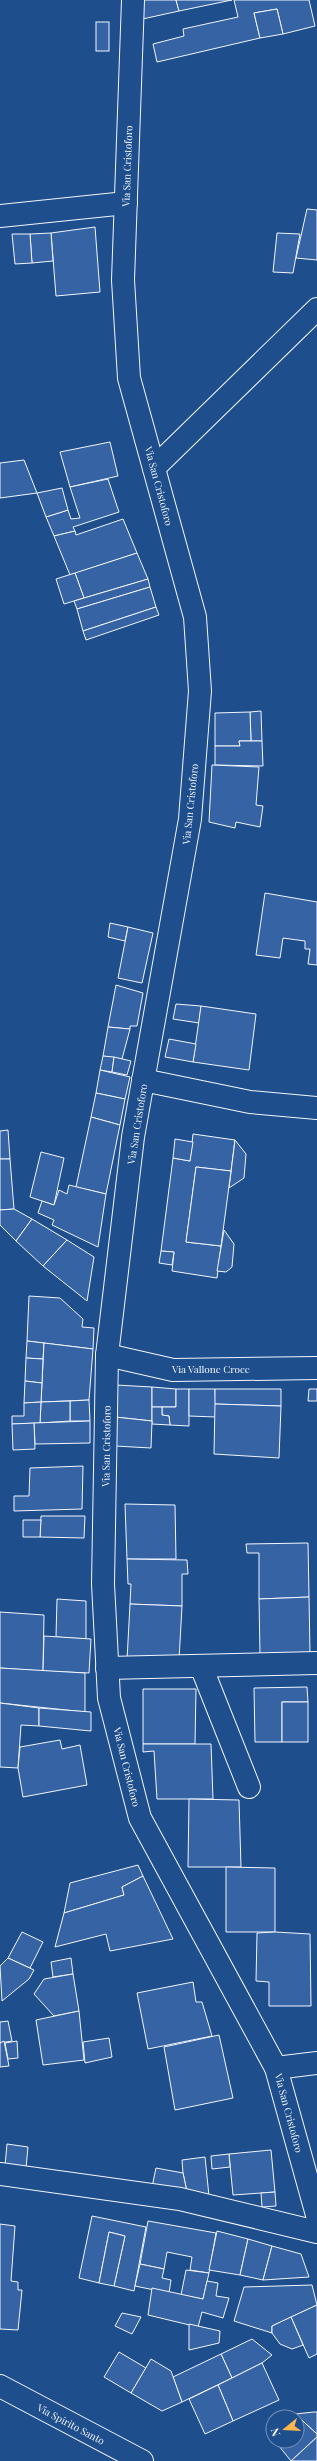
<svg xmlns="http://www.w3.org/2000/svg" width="317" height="2461" font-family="'Playfair Display',serif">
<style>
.building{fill:#3563a3;stroke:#f2f6ff}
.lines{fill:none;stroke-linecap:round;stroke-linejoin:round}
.minor-casing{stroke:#f2f6ff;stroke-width:24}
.minor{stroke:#1f4e8c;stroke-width:22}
.labels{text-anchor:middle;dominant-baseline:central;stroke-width:3;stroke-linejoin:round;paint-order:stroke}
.street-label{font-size:10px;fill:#f2f6ff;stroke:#1f4e8c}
</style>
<rect width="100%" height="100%" fill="#1f4e8c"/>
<g class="building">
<polygon points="140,0 176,0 179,11 138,20"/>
<polygon points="176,0 232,0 179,11"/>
<polygon points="234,0 309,0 315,26 283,34 277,9 254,13 260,38 157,62 153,44 184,36 183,29 238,17"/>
<polygon points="277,9 283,34 260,38 254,13"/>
<rect x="96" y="22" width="13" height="29"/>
<polygon points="307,209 317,210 317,260 296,258"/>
<polygon points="95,227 100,292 56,296 51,233"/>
<polygon points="51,233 53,261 32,263 30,234"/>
<polygon points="277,233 300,234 293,273 273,272"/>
<polygon points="12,234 30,234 32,263 15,264"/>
<polygon points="110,442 118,476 70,487 60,452"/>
<polygon points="24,460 37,493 0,498 0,463"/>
<polygon points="108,479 119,512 73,527 75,531 54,536 46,517 68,510 71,519 80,518 70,487"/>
<polygon points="62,488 68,510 46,517 37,493"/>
<polygon points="123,519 137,553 70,575 54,536 75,531 76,535"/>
<polygon points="137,553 148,579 84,598 75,573"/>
<polygon points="75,573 84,598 64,604 56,579"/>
<polygon points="148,579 150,587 77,609 74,601"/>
<polygon points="150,587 156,607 83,631 77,609"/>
<polygon points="156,607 159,615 86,640 83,631"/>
<polygon points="261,711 262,741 251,741 250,712"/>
<polygon points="250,712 251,741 239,741 240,746 215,746 215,713"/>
<polygon points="239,741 262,741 263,766 215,765 215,746 240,746"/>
<polygon points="212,765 259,767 256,805 263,806 260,827 236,822 235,828 209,822"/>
<polygon points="265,893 317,902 317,965 308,964 310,949 305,949 305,941 283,938 280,958 256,955"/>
<polygon points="110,923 128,927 125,941 108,937"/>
<polygon points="128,927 153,933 142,983 118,978"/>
<polygon points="116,985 143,993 137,1026 130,1026 130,1029 108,1027"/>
<polygon points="176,1004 201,1006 199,1023 173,1019"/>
<polygon points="201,1006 256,1014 249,1070 193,1062"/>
<polygon points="108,1027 130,1029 122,1059 103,1056"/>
<polygon points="169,1039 196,1044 193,1062 165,1057"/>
<polygon points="103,1056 114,1057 112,1072 100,1070"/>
<polygon points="114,1057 131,1061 127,1075 112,1072"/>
<polygon points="100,1070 130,1077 125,1099 96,1093"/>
<polygon points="96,1093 125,1099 120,1125 91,1117"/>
<polygon points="91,1117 120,1125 106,1194 76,1187"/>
<polygon points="8,1130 10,1159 0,1159 0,1131"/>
<polygon points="193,1134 235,1140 231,1171 196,1167 186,1242 221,1246 217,1278 172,1271 174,1252 161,1251 173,1158 190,1161"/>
<polygon points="175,1139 193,1142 190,1161 173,1158"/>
<polygon points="235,1140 246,1154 244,1178 229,1188"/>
<polygon points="41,1152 64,1158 54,1205 30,1197"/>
<polygon points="0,1159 10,1159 14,1209 0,1210"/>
<polygon points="196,1167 231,1171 221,1246 186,1242"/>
<polygon points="69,1185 106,1194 98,1247 52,1225 54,1220 38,1213 42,1201 54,1205 59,1190 67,1194"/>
<polygon points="14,1209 32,1219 16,1241 0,1225 0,1210"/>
<polygon points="32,1219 67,1240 43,1266 16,1241"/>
<polygon points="224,1230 234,1244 232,1267 226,1272 217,1271"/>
<polygon points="67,1240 94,1257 87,1301 43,1266"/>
<polygon points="161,1251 174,1252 172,1265 159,1263"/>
<polygon points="29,1296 60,1298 83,1319 82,1327 94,1328 93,1349 27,1341"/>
<polygon points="27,1341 44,1343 43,1359 26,1358"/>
<polygon points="44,1343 93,1349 89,1400 41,1402"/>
<polygon points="26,1358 43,1359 42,1383 25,1381"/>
<polygon points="25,1381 42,1383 41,1402 24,1403"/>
<polygon points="116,1385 152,1387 152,1421 115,1417"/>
<polygon points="152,1387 176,1389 176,1407 152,1407"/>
<polygon points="176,1389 189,1389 189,1426 170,1425 169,1416 162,1415 162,1407 176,1407"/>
<polygon points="189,1389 215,1389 216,1417 189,1416"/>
<polygon points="215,1389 281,1389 281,1406 215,1404"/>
<polygon points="309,1389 317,1389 317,1401 308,1401"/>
<polygon points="89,1400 90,1421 70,1421 70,1401"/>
<polygon points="70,1401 70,1421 40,1423 41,1402"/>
<polygon points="41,1402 40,1423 12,1424 12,1416 24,1416 24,1403"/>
<polygon points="215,1404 281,1406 279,1458 214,1454"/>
<polygon points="152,1407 162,1407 162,1415 169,1416 170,1425 152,1424"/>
<polygon points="115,1417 152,1421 151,1448 115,1446"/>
<polygon points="90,1421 90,1443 35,1444 34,1423"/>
<polygon points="34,1423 35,1449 13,1450 12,1424"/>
<polygon points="83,1466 82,1509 14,1511 14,1496 29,1496 30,1468"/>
<polygon points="125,1504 175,1505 176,1559 127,1559"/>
<polygon points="41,1516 85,1516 84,1538 40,1537"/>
<polygon points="23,1520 41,1520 40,1537 23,1537"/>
<polygon points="308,1543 309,1597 259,1599 259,1553 247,1553 246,1544"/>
<polygon points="127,1559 187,1560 188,1574 182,1574 182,1606 130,1604 131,1584 128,1584"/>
<polygon points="309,1597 310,1653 260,1654 259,1599"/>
<polygon points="57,1599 86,1601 86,1639 56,1637"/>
<polygon points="130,1604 182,1606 179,1660 127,1660"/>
<polygon points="0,1612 44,1615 43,1671 0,1668"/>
<polygon points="44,1636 91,1639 89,1673 43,1671"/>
<polygon points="0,1668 85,1673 85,1712 0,1703"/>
<polygon points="307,1687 308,1702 282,1702 282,1742 255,1742 254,1688"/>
<polygon points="143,1689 196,1689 195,1744 143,1744"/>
<rect x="282" y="1702" width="26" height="40"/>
<polygon points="0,1703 39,1708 39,1726 21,1725 18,1768 0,1767"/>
<polygon points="39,1708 91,1712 91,1731 39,1726"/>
<polygon points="60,1740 62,1749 80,1745 87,1785 23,1797 18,1768 20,1747"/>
<polygon points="143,1744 211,1744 213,1799 157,1799 154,1751 143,1752"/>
<polygon points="189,1799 239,1800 241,1867 188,1867"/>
<polygon points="138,1865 143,1876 122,1887 124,1895 64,1913 70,1883"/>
<polygon points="226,1867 275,1868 275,1932 226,1932"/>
<polygon points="143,1876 173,1939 110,1951 106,1934 55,1947 64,1913 124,1895 122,1887"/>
<polygon points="22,1932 43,1942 30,1968 8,1958"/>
<polygon points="275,1932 310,1934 311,2006 269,2006 269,1982 256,1981 257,1933"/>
<polygon points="8,1958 34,1970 29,1979 2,2001 0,1966"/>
<polygon points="71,1958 73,1974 53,1977 51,1962"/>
<polygon points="73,1974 79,2011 54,2016 34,1994 44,1979"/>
<polygon points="193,1982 196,2002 202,2002 212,2036 148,2049 137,1993"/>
<polygon points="79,2011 84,2060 43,2065 36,2020"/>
<polygon points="8,2021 12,2041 0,2043 0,2022"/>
<polygon points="219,2035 233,2098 175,2110 164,2047"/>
<polygon points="109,2038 112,2057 85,2063 83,2042"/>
<polygon points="4,2041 9,2066 0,2067 0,2043"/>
<polygon points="17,2041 18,2058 8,2059 5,2043"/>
<polygon points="7,2144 28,2147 26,2168 5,2166"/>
<polygon points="271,2150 275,2192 233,2195 229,2154"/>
<polygon points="229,2154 230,2167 212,2169 211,2156"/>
<polygon points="205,2157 209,2196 187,2192 183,2173 182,2160"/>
<polygon points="156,2168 183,2173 187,2192 152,2187"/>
<polygon points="275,2192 276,2206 262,2207 261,2193"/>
<polygon points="92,2216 146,2227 134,2291 114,2286 125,2236 109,2232 99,2283 79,2278"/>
<polygon points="148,2221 216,2233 209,2273 190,2270 192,2257 167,2252 164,2269 140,2264"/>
<polygon points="0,2224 15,2226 11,2281 18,2282 18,2290 22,2290 18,2330 0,2329"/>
<polygon points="217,2231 248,2239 240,2275 209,2270"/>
<polygon points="109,2232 125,2236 114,2286 99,2283"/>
<polygon points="248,2239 272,2246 263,2280 240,2275"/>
<polygon points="272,2246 301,2254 309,2277 263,2280"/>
<polygon points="140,2264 164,2269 162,2278 171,2280 169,2293 135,2286"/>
<polygon points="186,2270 209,2273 203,2299 181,2295"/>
<polygon points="207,2281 218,2283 216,2296 229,2298 223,2318 202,2312 198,2327 148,2315 152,2288 203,2299"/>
<polygon points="312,2285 317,2305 272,2326 272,2333 234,2321 244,2287"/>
<polygon points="317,2305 317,2354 309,2358 291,2317"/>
<polygon points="122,2313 141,2317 132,2334 115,2326"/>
<polygon points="291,2317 303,2345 292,2349 280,2344 272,2333 272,2326"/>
<polygon points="189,2324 220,2331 219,2343 189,2350"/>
<polygon points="252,2339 272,2355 262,2363 232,2378 221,2354"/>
<polygon points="119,2352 146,2368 131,2393 104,2377"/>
<polygon points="221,2354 232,2378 182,2402 173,2377"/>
<polygon points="151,2359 171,2371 182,2402 162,2411 131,2393"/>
<polygon points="262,2363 279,2400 233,2421 218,2385"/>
<polygon points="218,2385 233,2421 205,2434 189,2399"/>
<polygon points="314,2412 317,2412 317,2434 295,2414"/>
<polygon points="295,2414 317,2434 317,2437 291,2461 275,2441 297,2441 297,2417 291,2417"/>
<polygon points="317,2437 317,2461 291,2461"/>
</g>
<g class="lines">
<defs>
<g id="minor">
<polyline points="133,0 123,280 129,378 195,617 200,691 190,819 133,1137 107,1355 103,1584 109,1698 140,1818 276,2068 317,2215"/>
<polyline points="0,216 126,203"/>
<polyline points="154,468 317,309"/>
<polyline points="143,1080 250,1102 317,1108"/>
<polyline points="107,1355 173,1370 317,1368"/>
<polyline points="201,1666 249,1787"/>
<polyline points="107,1668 317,1663"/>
<polyline points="276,2068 317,2063"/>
<polyline points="0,2174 180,2199 317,2232"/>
<polyline points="0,2386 142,2461"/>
</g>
</defs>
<use href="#minor" class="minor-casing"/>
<use href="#minor" class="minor"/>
</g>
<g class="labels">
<g class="street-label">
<text transform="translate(127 166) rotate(-88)">Via San Cristoforo</text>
<text transform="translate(159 486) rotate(75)">Via San Cristoforo</text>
<text transform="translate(190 804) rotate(-84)">Via San Cristoforo</text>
<text transform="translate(137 1124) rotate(-81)">Via San Cristoforo</text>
<text x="211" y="1369">Via Vallone Croce</text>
<text transform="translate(106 1446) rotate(-89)">Via San Cristoforo</text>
<text transform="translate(127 1767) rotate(76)">Via San Cristoforo</text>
<text transform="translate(289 2113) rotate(75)">Via San Cristoforo</text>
<text transform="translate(71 2424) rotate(28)">Via Spirito Santo</text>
</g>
</g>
<g transform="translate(285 2429) rotate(252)"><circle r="19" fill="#1f4e8c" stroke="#7391ba"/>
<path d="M0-3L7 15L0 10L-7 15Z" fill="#ffb74d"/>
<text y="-6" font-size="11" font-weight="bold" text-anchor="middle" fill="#f2f6ff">N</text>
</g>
</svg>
